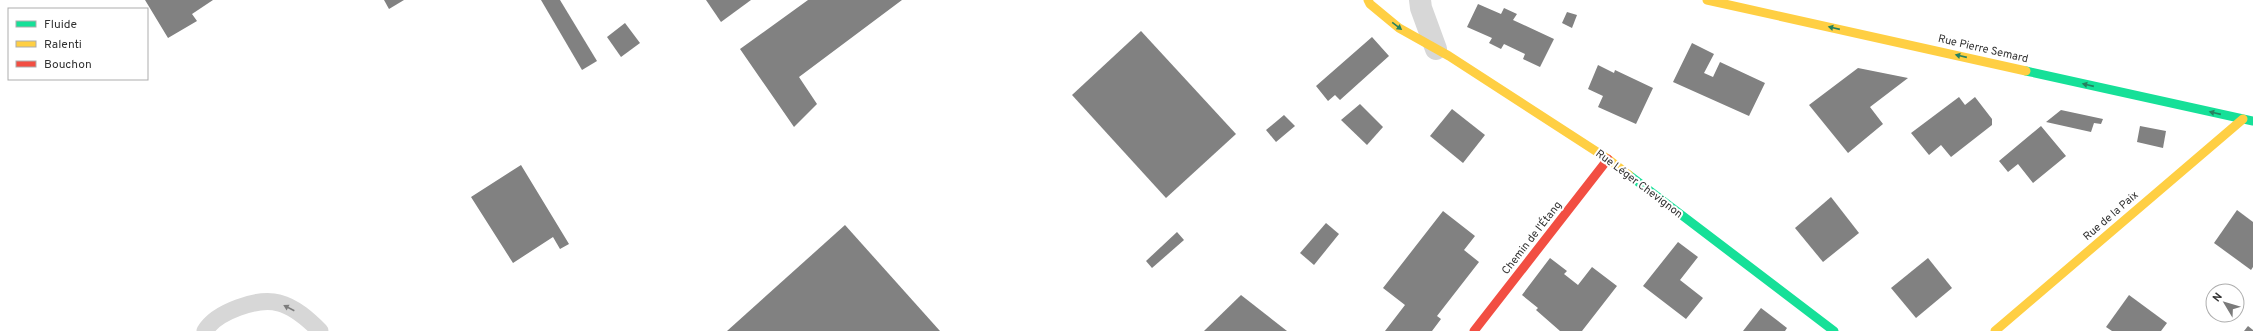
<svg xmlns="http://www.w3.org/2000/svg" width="2253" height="331" font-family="Overpass,sans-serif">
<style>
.building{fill:#818181}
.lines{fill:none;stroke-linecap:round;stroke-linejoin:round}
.lane{stroke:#d7d7d7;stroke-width:17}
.street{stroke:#d7d7d7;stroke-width:22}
.fast{stroke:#16e098;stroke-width:9}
.slow{stroke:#ffcf43;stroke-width:9}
.jam{stroke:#f24e42;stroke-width:9}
.oneway{fill:#268160}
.oneway2{fill:#7d7d7d}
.labels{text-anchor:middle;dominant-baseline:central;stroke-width:4;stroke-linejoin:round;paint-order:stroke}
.street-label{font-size:11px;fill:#333;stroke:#fff}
</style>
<rect width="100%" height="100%" fill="#fff"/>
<g class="building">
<polygon points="145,0 213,0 192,14 197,21 168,38"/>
<polygon points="384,0 404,0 389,9"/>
<polygon points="541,0 560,0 597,61 582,70"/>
<polygon points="706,0 751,0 721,22"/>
<polygon points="808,0 902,0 799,77 817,104 794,127 740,49"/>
<polygon points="1478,4 1501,14 1504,8 1517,14 1513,20 1554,39 1540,67 1523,59 1525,54 1504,44 1501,49 1489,43 1492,38 1467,27"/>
<polygon points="1567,12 1577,15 1572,28 1562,23"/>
<polygon points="625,23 640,43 621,57 607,37"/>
<polygon points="1141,31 1236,134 1166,198 1072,95"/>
<polygon points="1372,37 1389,56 1340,100 1335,95 1328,101 1316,86"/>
<polygon points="1692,43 1714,54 1704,73 1713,77 1720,62 1765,83 1749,116 1673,82"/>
<polygon points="1598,65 1614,73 1615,70 1653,88 1636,124 1598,107 1603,96 1588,89"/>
<polygon points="1858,68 1908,78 1870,107 1883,124 1848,153 1809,105"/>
<polygon points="1959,97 1965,105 1975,97 1992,119 1992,125 1951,157 1941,145 1929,155 1911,133"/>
<polygon points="1360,104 1383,127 1367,145 1341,120"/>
<polygon points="1452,109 1485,135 1463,163 1430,136"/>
<polygon points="2061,110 2103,119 2101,124 2094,123 2091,132 2046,122"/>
<polygon points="1284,115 1295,126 1276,142 1266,130"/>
<polygon points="2041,126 2066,156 2033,183 2018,164 2008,172 1999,161"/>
<polygon points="2140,126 2166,131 2163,148 2137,142"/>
<polygon points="521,165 569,244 560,249 553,237 513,263 471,197"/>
<polygon points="1831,197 1859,233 1823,262 1795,228"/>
<polygon points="2237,210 2253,222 2253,267 2251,270 2214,243"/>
<polygon points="1443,211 1475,236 1464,250 1479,262 1437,316 1441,319 1432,331 1385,331 1405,305 1383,288"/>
<polygon points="1326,223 1339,234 1314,265 1300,253"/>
<polygon points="845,225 940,331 727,331"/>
<polygon points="1177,232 1184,240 1152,268 1146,261"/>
<polygon points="1678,242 1698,257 1680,280 1703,298 1686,319 1643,286"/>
<polygon points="1550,258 1567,271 1564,274 1578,285 1592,267 1617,286 1582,331 1560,331 1536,310 1538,308 1522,295"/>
<polygon points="1928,258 1952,288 1916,318 1891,288"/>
<polygon points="1241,295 1287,331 1204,331"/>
<polygon points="2129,295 2167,323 2161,331 2112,331 2106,327"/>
<polygon points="1761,308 1787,328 1785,331 1743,331"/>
<polygon points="2248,326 2253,330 2253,331 2244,331"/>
</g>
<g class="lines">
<path class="lane" d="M 205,331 C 216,312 258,297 279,303 C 295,307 309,320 320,331"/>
<polyline class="street" points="1420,0 1421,8 1436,49"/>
<g class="fast">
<polyline points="2026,71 2253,121"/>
<polyline points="1629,175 1834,331"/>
</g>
<g class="slow">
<polyline points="1368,0 1370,4 1399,28 1449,56 1608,159 1629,175"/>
<polyline points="1707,0 2026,71"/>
<polyline points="1995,331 2243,119"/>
</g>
<polyline class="jam" points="1474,331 1608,159"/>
</g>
<defs><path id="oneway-solid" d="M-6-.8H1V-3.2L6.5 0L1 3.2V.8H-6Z"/></defs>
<g class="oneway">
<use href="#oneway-solid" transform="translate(1397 26) rotate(37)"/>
<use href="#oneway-solid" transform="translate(1834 28) rotate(-167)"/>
<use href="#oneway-solid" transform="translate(1961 56) rotate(-167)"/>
<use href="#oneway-solid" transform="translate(2088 85) rotate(-167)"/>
<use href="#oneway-solid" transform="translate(2215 113) rotate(-167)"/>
</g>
<use class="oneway2" href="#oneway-solid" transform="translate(289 308) rotate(-153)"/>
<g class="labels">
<g class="street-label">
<text transform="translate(1983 49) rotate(13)">Rue Pierre Semard</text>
<text transform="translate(1639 184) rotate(37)">Rue Léger Chevignon</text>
<text transform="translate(2111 216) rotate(-41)">Rue de la Paix</text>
<text transform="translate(1532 238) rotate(-52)">Chemin de l'Étang</text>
</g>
</g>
<rect x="8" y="8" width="140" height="72" fill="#ffffff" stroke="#adadad"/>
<rect x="16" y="21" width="20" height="6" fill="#16e098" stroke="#adadad"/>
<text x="44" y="28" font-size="12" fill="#333333">Fluide</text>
<rect x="16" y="41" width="20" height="6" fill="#ffcf43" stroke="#adadad"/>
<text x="44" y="48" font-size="12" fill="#333333">Ralenti</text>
<rect x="16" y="61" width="20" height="6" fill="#f24e42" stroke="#adadad"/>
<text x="44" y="68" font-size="12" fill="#333333">Bouchon</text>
<g transform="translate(2225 303) rotate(308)"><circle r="19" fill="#ffffff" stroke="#adadad"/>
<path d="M0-3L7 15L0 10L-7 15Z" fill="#7a7a7a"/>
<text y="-6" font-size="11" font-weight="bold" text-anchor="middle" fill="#333333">N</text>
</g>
</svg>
